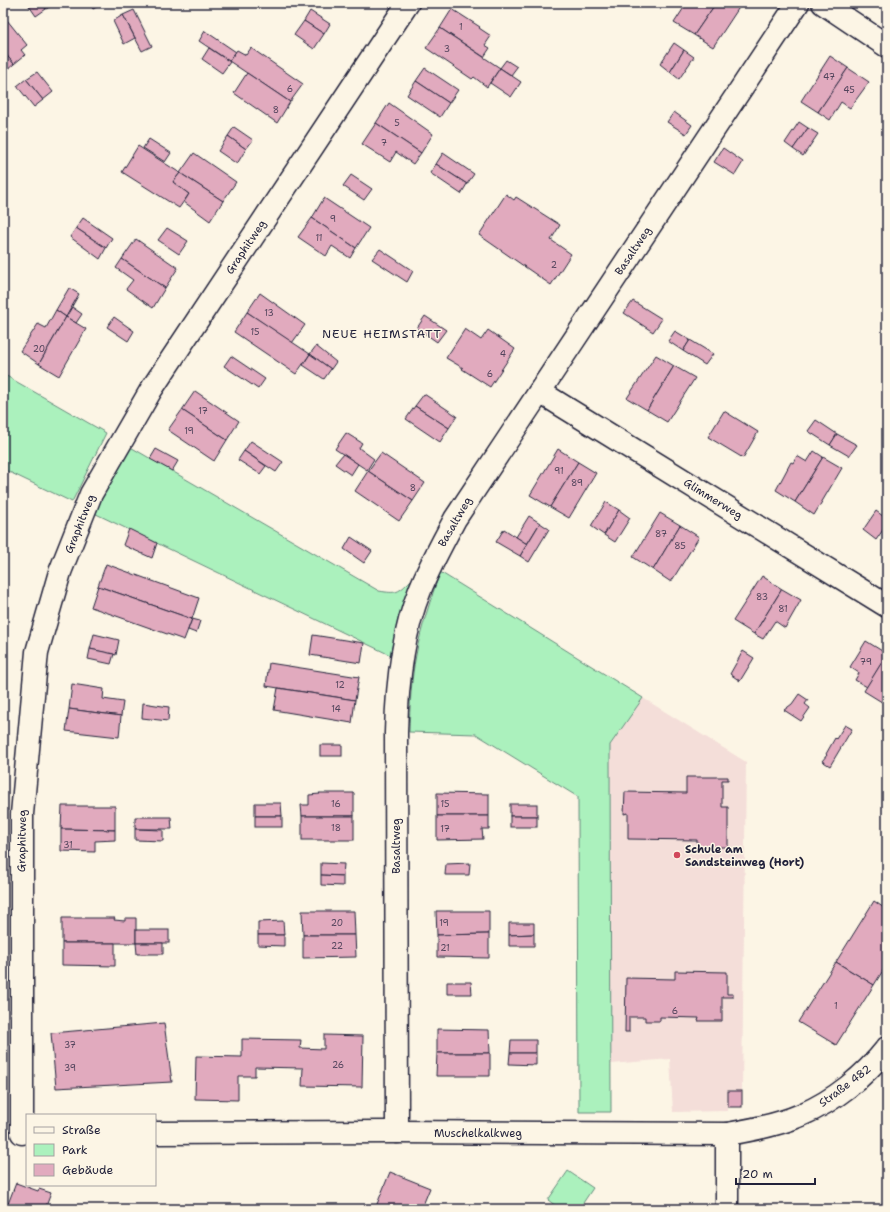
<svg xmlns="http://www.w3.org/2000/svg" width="890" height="1212" font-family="'Shantell Sans',sans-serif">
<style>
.built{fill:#f4ded9}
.green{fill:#abf1bd;stroke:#668a7c}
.building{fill:#e1aabe;stroke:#22223b}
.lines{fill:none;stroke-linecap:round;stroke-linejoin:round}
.minor-casing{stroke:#22223b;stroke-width:25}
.minor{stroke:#fcf5e5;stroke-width:22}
.poi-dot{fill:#d1495b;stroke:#fcf5e5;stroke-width:1.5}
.labels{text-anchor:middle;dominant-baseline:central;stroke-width:3;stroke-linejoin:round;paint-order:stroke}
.number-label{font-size:9px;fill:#52445c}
.street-label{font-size:11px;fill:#22223b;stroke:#fcf5e5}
.poi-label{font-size:11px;font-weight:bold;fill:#22223b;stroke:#fcf5e5;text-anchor:start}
.neighbourhood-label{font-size:12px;letter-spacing:1px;fill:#22223b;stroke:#fcf5e5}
</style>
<rect width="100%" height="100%" fill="#fcf5e5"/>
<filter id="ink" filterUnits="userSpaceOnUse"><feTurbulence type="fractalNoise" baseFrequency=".025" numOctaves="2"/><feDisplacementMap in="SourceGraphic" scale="8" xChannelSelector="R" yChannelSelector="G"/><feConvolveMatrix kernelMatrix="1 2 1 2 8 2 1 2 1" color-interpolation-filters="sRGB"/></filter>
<g filter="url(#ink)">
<polygon class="built" points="643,698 746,762 742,1091 728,1091 728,1111 673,1112 670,1059 611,1064 610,745"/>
<g class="green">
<polygon points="3,374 106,433 72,502 3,469"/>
<path d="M 127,445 L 379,591 C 397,594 398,593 411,580 L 402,608 L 390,655 L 94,513 L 111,475 Z"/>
<path d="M 440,572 L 643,698 L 610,745 L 611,1112 L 579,1112 L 578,797 L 476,734 L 409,732 C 410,706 411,680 416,655 C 421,627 431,599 440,572 Z"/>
<polygon points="568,1171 593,1188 579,1209 560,1209 548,1200"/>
</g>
<g class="building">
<polygon points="27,3 42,3 46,9 36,16"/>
<polygon points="42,3 56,3 46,9"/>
<polygon points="90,3 104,3 93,9"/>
<polygon points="687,3 716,3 694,35 674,23"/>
<polygon points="716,3 742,3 713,47 694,35"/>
<polygon points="452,9 480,27 479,28 491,36 485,45 490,48 484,57 440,28"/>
<polygon points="134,10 152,46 142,51 123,15"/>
<polygon points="310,11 330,24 324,34 304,21"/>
<polygon points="3,15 27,45 21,50 25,55 14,64 3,51"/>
<polygon points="123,15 135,38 124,44 113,21"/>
<polygon points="304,21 324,34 314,49 294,35"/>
<polygon points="440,28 500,68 487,87 474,77 472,79 426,48"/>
<polygon points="205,31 236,52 229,61 199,41"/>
<polygon points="674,43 684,50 670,72 660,64"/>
<polygon points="209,48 230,62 222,73 202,59"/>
<polygon points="251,48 303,84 290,102 229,61 237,50 246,55"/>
<polygon points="684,50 694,57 679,79 670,72"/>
<polygon points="3,51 14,64 6,71 3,68"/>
<polygon points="830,56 848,68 818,112 801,101"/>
<polygon points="506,60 517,67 511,75 500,68"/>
<polygon points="425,68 458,90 449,103 416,81"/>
<polygon points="500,68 521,82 511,97 490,83"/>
<polygon points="848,68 869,82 850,108 841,102 830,120 818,112"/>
<polygon points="37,72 53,92 43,100 26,79"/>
<polygon points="247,73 290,102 277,123 234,93"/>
<polygon points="26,79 43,100 34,107 17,86"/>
<polygon points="416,81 449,103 440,117 407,95"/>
<polygon points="389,103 433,134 421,153 376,123"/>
<polygon points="674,112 692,125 686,134 667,122"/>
<polygon points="799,122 808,128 793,149 785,143"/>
<polygon points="376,123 421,153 413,164 396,152 390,162 362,144"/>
<polygon points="234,127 253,140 246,149 228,136"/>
<polygon points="808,128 818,134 803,156 793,149"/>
<polygon points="228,136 246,149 237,164 218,151"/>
<polygon points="149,139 171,153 165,162 143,148"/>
<polygon points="138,146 180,173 173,182 189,194 179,208 122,172"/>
<polygon points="723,148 743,162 735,175 714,162"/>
<polygon points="194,153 236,182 223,201 180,173"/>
<polygon points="443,153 474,174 467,184 436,164"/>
<polygon points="436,164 467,184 461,194 430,173"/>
<polygon points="180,173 223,201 210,221 184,202 189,194 173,182"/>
<polygon points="351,175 372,189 364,200 343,186"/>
<polygon points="506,194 514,200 516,197 560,225 551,240 571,254 551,285 479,235"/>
<polygon points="324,198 369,228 356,248 312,218"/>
<polygon points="887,202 887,214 882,210"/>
<polygon points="83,218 112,238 106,248 76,228"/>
<polygon points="312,218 356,248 350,258 332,246 326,256 298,237"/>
<polygon points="76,228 106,248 100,259 70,237"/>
<polygon points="167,228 188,241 179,254 158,240"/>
<polygon points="136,239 178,268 165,288 122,259"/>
<polygon points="380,249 413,271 407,282 372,259"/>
<polygon points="122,259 165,288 153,308 126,289 133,280 116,268"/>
<polygon points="69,288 79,294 66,317 56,310"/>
<polygon points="260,293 305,325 292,343 247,312"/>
<polygon points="633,301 662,319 653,332 624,313"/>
<polygon points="72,307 82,314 76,323 66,317"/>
<polygon points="56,310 66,317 39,364 20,351 38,324 46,328"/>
<polygon points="247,312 310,354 296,374 234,332"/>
<polygon points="425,316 446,330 437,342 417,328"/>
<polygon points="66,317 86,329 59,376 39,364"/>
<polygon points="114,317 134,331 128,341 107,327"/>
<polygon points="465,329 481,340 488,330 515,349 490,387 462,369 463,368 446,358"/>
<polygon points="675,331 690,340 683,351 668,341"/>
<polygon points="690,340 713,354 705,365 683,351"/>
<polygon points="316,346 336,362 331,369 310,354"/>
<polygon points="310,354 331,369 324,379 303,365"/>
<polygon points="656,355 674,366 647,410 627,398"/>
<polygon points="231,356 265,379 258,389 224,366"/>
<polygon points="674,366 695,378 667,422 647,410"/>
<polygon points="195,391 239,421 227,440 182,410"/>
<polygon points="424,394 457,416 449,428 415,406"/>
<polygon points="415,406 449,428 440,442 406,419"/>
<polygon points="182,410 227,440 214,461 168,430"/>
<polygon points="724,411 758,432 743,458 708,437"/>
<polygon points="816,420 837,434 830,445 808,431"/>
<polygon points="346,433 362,443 359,448 374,459 367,470 335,449"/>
<polygon points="837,434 857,445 849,456 830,445"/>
<polygon points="251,441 283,462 276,472 244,451"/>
<polygon points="156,449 178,461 172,471 150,459"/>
<polygon points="558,449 578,462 550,507 530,495"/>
<polygon points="244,451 266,466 260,474 238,460"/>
<polygon points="814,451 823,457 795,502 776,490 791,462 793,463 797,456 807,462"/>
<polygon points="381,453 425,483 413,501 368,471"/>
<polygon points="343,454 358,464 351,475 335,464"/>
<polygon points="823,457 842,468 814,515 795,502"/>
<polygon points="578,462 596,473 569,518 550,507"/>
<polygon points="368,471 413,501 399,521 355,491"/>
<polygon points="606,502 619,510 604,535 591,526"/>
<polygon points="619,510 630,518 615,542 604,535"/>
<polygon points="876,511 887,519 887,524 876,540 863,530"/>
<polygon points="660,513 680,525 653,570 633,557"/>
<polygon points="529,516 540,523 527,544 516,537"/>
<polygon points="540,523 549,529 529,562 520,556"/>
<polygon points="680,525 699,537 671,582 653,570"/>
<polygon points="129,529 157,543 152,558 123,545"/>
<polygon points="504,529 527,544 520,556 496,542"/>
<polygon points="351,537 372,551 364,563 344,549"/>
<polygon points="106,564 199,598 192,619 98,586"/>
<polygon points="762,576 782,589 754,634 733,621"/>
<polygon points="98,586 192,619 184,640 91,607"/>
<polygon points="782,589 801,600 785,628 775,621 763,639 754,634"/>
<polygon points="3,590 7,591 4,604 3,604"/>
<polygon points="192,619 200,621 196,633 188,630"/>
<polygon points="94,634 119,640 116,655 90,649"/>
<polygon points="313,635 364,643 361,663 310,655"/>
<polygon points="866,641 887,654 867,687 855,680 859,673 850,667"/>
<polygon points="90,649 114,654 111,664 88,659"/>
<polygon points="743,651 754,658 740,681 730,674"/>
<polygon points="887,654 887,700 885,704 864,691"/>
<polygon points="269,663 359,677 355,700 266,686"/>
<polygon points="72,684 104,689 103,699 123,702 121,716 69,709"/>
<polygon points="278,688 355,700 352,723 274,710"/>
<polygon points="799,694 808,700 805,704 810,708 801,721 784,710 792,704"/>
<polygon points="143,703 169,707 168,721 142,718"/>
<polygon points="69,709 121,716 119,737 66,731"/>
<polygon points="845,725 852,729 830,766 822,761 827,755 826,754 835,738 836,739"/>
<rect x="320" y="745" width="22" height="11"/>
<polygon points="686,777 728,777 728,780 722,780 722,807 728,807 728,847 697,847 697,840 628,839 628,813 624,814 625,792 686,793"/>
<polygon points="319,793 354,793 354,816 302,816 301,805 309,805 309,795 320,794"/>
<polygon points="437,793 489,794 489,816 437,816"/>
<polygon points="255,803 281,803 282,816 255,816"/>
<rect x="510" y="804" width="27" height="12"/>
<polygon points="62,806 115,806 115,830 61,829"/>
<rect x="255" y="816" width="27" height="11"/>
<rect x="302" y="816" width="52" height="24"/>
<polygon points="437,816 489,816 489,829 482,829 483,839 437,840"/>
<rect x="510" y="816" width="27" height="11"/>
<polygon points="135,817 171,817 172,829 135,829"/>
<polygon points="61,829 115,830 115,840 95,841 95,852 61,851"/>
<polygon points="135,829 163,830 163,841 135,840"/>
<polygon points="321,863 344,864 343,876 321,875"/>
<polygon points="470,863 469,875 445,875 446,864"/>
<polygon points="321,875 343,876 343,886 321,885"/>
<polygon points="874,901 887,910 887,964 874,985 836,962"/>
<polygon points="302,911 354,911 355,935 303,935"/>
<polygon points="436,911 489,911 489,934 437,935"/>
<polygon points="62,918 115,918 114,920 125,921 125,918 136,918 136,943 62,943"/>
<polygon points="283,921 284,935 258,935 258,922"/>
<polygon points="509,923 534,923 534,934 509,935"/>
<rect x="136" y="930" width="33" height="13"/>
<polygon points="489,934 489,958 437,957 437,935"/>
<polygon points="534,934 534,946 509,946 509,935"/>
<polygon points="258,935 284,935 284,946 258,945"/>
<polygon points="303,935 355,935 356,957 303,958"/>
<polygon points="62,943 115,943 115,966 62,965"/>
<polygon points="136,943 163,943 163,954 137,954"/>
<polygon points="836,962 874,985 836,1045 798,1022"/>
<polygon points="675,971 727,972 727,994 733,994 733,997 722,997 722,1021 698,1021 699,1018 660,1017 660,1021 645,1021 645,1017 629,1017 629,1032 625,1032 626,978 675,979"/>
<polygon points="447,982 471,982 472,994 447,994"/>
<polygon points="164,1023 172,1082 56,1088 51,1033"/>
<polygon points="437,1029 489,1030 490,1053 437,1053"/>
<polygon points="324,1035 363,1036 362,1087 302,1086 303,1068 255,1067 255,1076 238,1076 238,1100 195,1099 196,1056 242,1057 242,1039 301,1040 300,1048 324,1049"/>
<polygon points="511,1040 536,1040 536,1053 510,1053"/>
<polygon points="437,1053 490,1053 490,1076 436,1076"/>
<polygon points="510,1053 536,1053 536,1065 509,1064"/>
<rect x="728" y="1091" width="14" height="16"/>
<polygon points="390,1172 430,1188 423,1205 426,1205 424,1209 375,1209"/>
<polygon points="16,1183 38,1191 39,1189 51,1193 45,1209 6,1209"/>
</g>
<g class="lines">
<defs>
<g id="minor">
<polyline points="823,3 887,46"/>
<polyline points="540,392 887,606"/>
<path d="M 397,1132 L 396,733 C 397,685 402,634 420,590 C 430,565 443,542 455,519 L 798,3"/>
<polyline points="22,1133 22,814 37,652 60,572 91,494 151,390 408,3"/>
<path d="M 155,1133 L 397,1132 L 727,1134 C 752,1130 778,1125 801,1115 C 834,1101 865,1076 887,1048"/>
<polyline points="727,1134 727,1209"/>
</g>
</defs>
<use href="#minor" class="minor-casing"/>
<use href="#minor" class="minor"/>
</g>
</g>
<circle class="poi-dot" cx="677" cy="855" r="4"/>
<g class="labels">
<g class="number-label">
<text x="461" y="27">1</text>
<text x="447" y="49">3</text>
<text x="829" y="77">47</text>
<text x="290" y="89">6</text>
<text x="849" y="90">45</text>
<text x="276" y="110">8</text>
<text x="397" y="123">5</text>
<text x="384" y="143">7</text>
<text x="333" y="219">9</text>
<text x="319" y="238">11</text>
<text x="554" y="265">2</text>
<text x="269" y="313">13</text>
<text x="255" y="332">15</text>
<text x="39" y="349">20</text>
<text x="503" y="354">4</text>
<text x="490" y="374">6</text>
<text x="203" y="411">17</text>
<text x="189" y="431">19</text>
<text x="559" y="471">91</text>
<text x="577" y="483">89</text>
<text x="413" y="488">8</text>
<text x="661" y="534">87</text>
<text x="680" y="546">85</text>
<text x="762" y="597">83</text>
<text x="783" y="609">81</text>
<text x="866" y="662">79</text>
<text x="340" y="685">12</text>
<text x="336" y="709">14</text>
<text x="336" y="804">16</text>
<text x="445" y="804">15</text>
<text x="336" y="828">18</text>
<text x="445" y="829">17</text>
<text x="68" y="845">31</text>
<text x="337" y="923">20</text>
<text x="444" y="923">19</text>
<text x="337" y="946">22</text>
<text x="445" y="948">21</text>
<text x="836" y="1006">1</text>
<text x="675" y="1011">6</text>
<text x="70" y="1045">37</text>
<text x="338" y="1065">26</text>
<text x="70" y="1068">39</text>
</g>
<g class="street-label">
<text transform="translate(246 247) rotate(-56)">Graphitweg</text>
<text transform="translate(633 251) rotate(-56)">Basaltweg</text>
<text transform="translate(713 499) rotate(32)">Glimmerweg</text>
<text transform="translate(455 522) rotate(-60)">Basaltweg</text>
<text transform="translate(80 524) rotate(-68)">Graphitweg</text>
<text transform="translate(22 841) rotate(-89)">Graphitweg</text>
<text transform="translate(396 846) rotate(-90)">Basaltweg</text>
<text transform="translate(845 1086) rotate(-37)">Straße 482</text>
<text x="478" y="1133">Muschelkalkweg</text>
</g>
<g class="poi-label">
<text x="685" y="849">Schule am<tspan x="685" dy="13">Sandsteinweg (Hort)</tspan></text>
</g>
<g class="neighbourhood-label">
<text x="382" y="334">NEUE HEIMSTATT</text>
</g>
</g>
<rect width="890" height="1212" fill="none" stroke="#fcf5e5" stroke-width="16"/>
<rect x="8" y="8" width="874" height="1196" fill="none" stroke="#22223b" stroke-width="1.5" filter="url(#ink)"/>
<rect x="26" y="1114" width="130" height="72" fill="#fcf5e5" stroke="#a5a1a1"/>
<rect x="34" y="1127" width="20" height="6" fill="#fcf5e5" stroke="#a5a1a1"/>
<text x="62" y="1134" font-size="12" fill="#22223b">Straße</text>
<rect x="34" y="1144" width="20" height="12" fill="#abf1bd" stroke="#a5a1a1"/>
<text x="62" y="1154" font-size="12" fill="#22223b">Park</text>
<rect x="34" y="1164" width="20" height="12" fill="#e1aabe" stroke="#a5a1a1"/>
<text x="62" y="1174" font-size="12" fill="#22223b">Gebäude</text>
<path d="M736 1178v6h79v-6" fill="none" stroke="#22223b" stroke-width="2"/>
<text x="742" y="1178" font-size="12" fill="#22223b" stroke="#fcf5e5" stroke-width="3" paint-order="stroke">20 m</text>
</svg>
